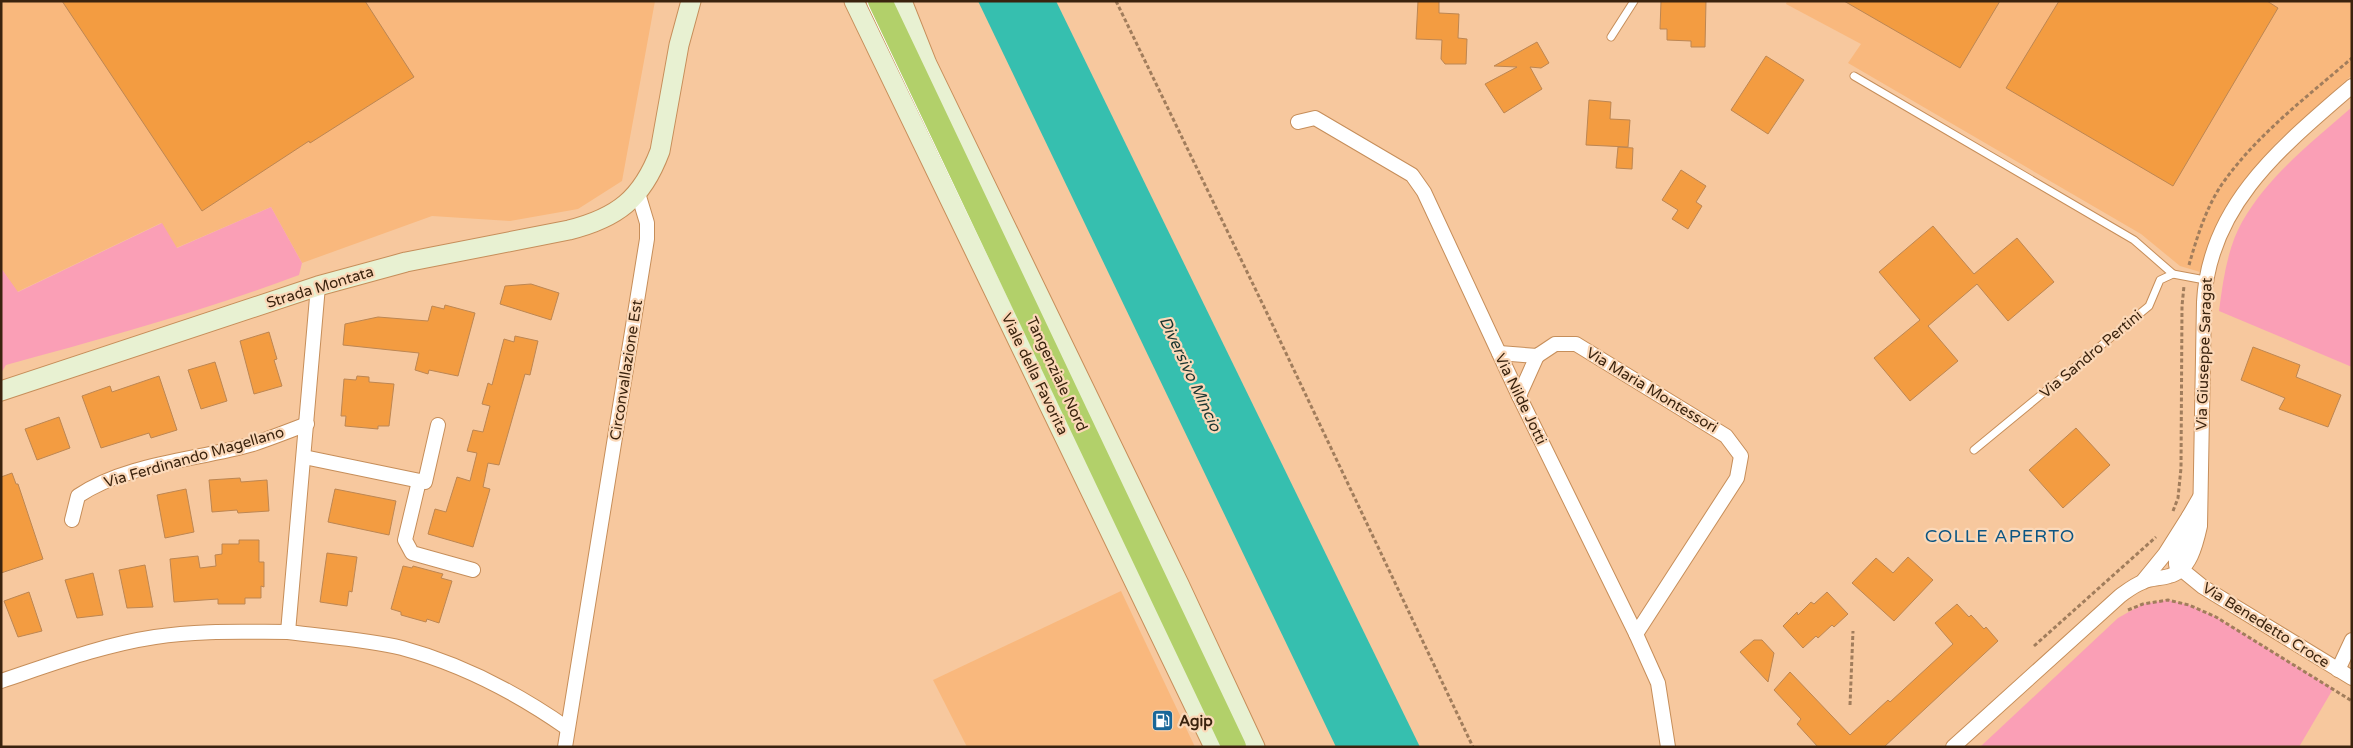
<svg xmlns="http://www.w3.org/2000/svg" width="2353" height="748" font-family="'Varela Round',sans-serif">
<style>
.built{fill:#f9b87d}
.green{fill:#fa9fb6}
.water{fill:#36bfaf}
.building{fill:#f39c41;stroke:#bd8652}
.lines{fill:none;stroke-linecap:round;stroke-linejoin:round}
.lane-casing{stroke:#c68e5a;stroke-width:9}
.street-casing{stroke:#c68e5a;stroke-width:16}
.secondary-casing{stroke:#c68e5a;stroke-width:21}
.highway-casing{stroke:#fff;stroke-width:26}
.path{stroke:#a17d5c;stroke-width:3;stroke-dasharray:4 2.5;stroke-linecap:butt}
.lane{stroke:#fff;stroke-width:7}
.street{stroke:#fff;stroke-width:14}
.secondary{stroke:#e8f1d2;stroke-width:19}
.highway{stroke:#b2d06a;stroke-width:24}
.labels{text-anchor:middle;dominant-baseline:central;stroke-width:4.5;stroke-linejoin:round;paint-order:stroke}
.street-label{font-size:15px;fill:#3a230e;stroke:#fbd8b8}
.poi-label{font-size:15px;font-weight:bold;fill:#3a230e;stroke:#fbd8b8;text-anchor:start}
.water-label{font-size:16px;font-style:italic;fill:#1a3631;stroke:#fbd8b8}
.quarter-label{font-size:18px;letter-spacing:1px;fill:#0b5583;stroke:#fbd8b8}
</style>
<rect width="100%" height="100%" fill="#f7c89e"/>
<g class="built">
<polygon points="1,1 655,1 622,181 578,209 510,221 432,216 302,263 271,207 176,248 161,223 17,292 1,268"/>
<polygon points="1787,1 2352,1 2352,75 2277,142 2241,184 2222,213 2200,272 2180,266 2141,234 1848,63 1861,44 1786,4"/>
<polygon points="1121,591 1195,747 967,747 933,680"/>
</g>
<g class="green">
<path d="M 2352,107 L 2352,367 L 2219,311 C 2223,281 2227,249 2242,222 C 2269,175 2312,142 2352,107 Z"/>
<path d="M 271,207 L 302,263 L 299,275 C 203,311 105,338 6,365 L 1,373 L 1,268 L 18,292 L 162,223 L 177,248 Z"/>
<polygon points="2168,600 2189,605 2216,617 2333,689 2299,747 1980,747 2118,618 2143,604"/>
</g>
<polygon class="water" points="978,1 1056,1 1420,747 1336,747"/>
<g class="building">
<polygon points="62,1 365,1 414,77 310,143 309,141 202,211"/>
<polygon points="1418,1 1439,1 1439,13 1459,14 1458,38 1467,39 1466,64 1445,64 1441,59 1442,40 1416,39"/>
<polygon points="1661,1 1706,1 1705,47 1691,47 1691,41 1667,40 1667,29 1660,29"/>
<polygon points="1844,1 2000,1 1960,68"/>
<polygon points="2059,1 2267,1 2278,8 2173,186 2006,88"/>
<polygon points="1537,42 1549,63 1541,68 1530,67 1542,89 1504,113 1485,84 1517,67 1494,66"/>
<polygon points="1766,56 1804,80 1768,134 1731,110"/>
<polygon points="1589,100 1611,102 1610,119 1630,120 1628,147 1586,145"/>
<polygon points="1618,147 1633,148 1632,169 1616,168"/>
<polygon points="1681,170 1706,186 1696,202 1702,206 1688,229 1672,219 1678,210 1662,200"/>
<polygon points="1933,226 1974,274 2017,238 2054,282 2008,321 1977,284 1928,326 1958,361 1910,401 1874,358 1920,320 1879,272"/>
<polygon points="531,284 559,293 551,320 500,304 505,286"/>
<polygon points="445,305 475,313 458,376 429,370 428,374 415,370 419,353 343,345 345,324 378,317 428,321 432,306 444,309"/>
<polygon points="269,332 277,359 274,360 282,386 254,394 240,341"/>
<polygon points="515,336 538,341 530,375 525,374 499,465 488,463 483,487 490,489 473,547 428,534 435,509 446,512 457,477 470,481 477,453 467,451 473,430 483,432 490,406 482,404 488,383 492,385 504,339 514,342"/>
<polygon points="2253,347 2300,365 2296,377 2341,395 2328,427 2279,409 2285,398 2241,380"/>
<polygon points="215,362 227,401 201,409 188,370"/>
<polygon points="159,376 177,430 151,438 149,433 101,448 82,396 110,386 112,392"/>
<polygon points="357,376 369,377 369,382 394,384 389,426 378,426 378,429 345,426 346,416 341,416 344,379 356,380"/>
<polygon points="59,417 70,448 37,460 25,429"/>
<polygon points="2076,428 2110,465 2063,508 2029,470"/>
<polygon points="12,473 16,484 18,484 43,559 1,573 1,477"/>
<polygon points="240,478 241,482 267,480 269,511 238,513 237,510 212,512 209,480"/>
<polygon points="186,489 194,532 165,538 157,495"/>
<polygon points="335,489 396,501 389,535 328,522"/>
<polygon points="239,540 259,540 259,562 264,562 264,587 261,586 261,598 245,598 245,604 218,604 218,599 174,602 170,559 198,556 200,568 216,566 215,555 222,554 222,544 239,544"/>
<polygon points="327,553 357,557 352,592 349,591 347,606 320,602"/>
<polygon points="1908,557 1933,580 1894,621 1852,583 1876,558 1893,573"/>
<polygon points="145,565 153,607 127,608 119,570"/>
<polygon points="403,566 412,568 413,566 443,574 441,578 452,581 439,623 427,619 426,622 401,615 401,612 391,609"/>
<polygon points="93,573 103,615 77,618 65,580"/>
<polygon points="29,592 42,631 18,637 4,601"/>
<polygon points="1827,592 1848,614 1834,627 1832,625 1818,638 1816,636 1803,648 1783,626 1797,612 1798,615 1811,602 1814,604"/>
<polygon points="1957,604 1969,617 1971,615 1984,629 1986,627 1998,641 1884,747 1818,747 1797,724 1801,719 1774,690 1790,672 1850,735 1888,700 1890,702 1953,644 1935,623"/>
<polygon points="1754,640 1762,640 1774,653 1768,682 1740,652"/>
</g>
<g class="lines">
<defs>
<g id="lane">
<polyline points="1611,37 1634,1"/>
<polyline points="1854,76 2134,240 2173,274"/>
<polyline points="1974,450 2149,306 2160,280 2173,274 2205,280"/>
</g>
<g id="street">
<polyline points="1298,122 1315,118 1412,175 1424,192 1519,396 1636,634 1658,683 1668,747"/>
<polyline points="1499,353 1537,356 1555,344 1576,344 1726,436 1741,456 1737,478 1636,634"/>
<polyline points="1519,396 1537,356"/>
<polyline points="304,457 425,482 438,425"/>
<polyline points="419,481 405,540 412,553 473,570"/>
<polyline points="2200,497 2189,516 2190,525 2188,538 2176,559 2176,565 2203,587 2352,678"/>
<path d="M 72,520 L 78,496 C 127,463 197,460 253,444 C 271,438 289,431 307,424"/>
<polyline points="2143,581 2165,554 2189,516"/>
<path d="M 288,632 C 326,637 365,639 402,648 C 461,664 517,693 567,728"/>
<polyline points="2338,670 2352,640"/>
<path d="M 1,681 C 52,664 102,645 155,637 C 199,630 244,632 288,632 L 318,286"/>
<polyline points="565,747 647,239 647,223 638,193"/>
<path d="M 1953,747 L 2120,596 C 2127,591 2134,585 2143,582 C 2151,578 2160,579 2169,576 C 2190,571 2196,544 2200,526 L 2204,302 C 2209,204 2284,145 2352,86"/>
</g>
<g id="secondary">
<polyline points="854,1 1214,747"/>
<polyline points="902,1 927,64 1179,584 1255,747"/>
<path d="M 1,391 L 318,286 L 406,262 L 569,230 C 617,218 642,199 660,151 L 679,45 L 691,1"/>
</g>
<polyline id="highway" points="880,1 1234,747"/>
</defs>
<use href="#lane" class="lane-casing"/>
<use href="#street" class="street-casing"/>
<use href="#secondary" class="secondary-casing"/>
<use href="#highway" class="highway-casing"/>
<g class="path">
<polyline points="1116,1 1265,309 1473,747"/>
<path d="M 2189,265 C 2197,237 2207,204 2225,180 C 2259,133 2308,96 2352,58"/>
<polyline points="2173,511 2178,498 2181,468 2182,306 2184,286"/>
<polyline points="2128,610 2143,604 2168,600 2189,605 2216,617 2352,701"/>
<polyline points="2034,646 2156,537"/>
<polyline points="1850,705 1853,631"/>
</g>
<use href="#lane" class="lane"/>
<use href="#street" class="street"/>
<use href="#secondary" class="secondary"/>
<use href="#highway" class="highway"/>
</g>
<defs>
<symbol id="fuel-square" viewBox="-11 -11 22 22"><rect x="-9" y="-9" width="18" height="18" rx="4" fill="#196799" stroke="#fbd8b8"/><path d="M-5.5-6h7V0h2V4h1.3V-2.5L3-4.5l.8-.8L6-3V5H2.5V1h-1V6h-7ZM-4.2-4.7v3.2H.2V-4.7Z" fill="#fff"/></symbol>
</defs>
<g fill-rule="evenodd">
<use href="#fuel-square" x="1150" y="708" width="25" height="25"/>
</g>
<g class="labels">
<g class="street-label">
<text transform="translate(320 287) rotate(-17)">Strada Montata</text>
<text transform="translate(2091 354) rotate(-40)">Via Sandro Pertini</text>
<text transform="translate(2204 354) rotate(-88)">Via Giuseppe Saragat</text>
<text transform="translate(626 370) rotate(-81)">Circonvallazione Est</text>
<text transform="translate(1035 374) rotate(64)">Viale della Favorita</text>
<text transform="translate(1057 374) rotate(65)">Tangenziale Nord</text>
<text transform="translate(1652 390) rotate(31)">Via Maria Montessori</text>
<text transform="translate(1521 399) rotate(64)">Via Nilde Jotti</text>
<text transform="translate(194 457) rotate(-16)">Via Ferdinando Magellano</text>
<text transform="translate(2266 625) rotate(32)">Via Benedetto Croce</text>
</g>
<g class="poi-label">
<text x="1179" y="721">Agip</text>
</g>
<g class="water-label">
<text transform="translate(1190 374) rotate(65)">Diversivo Mincio</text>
</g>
<g class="quarter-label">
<text x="2000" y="536">COLLE APERTO</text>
</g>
</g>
<rect width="2353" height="748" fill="none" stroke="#3a230e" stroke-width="5"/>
</svg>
